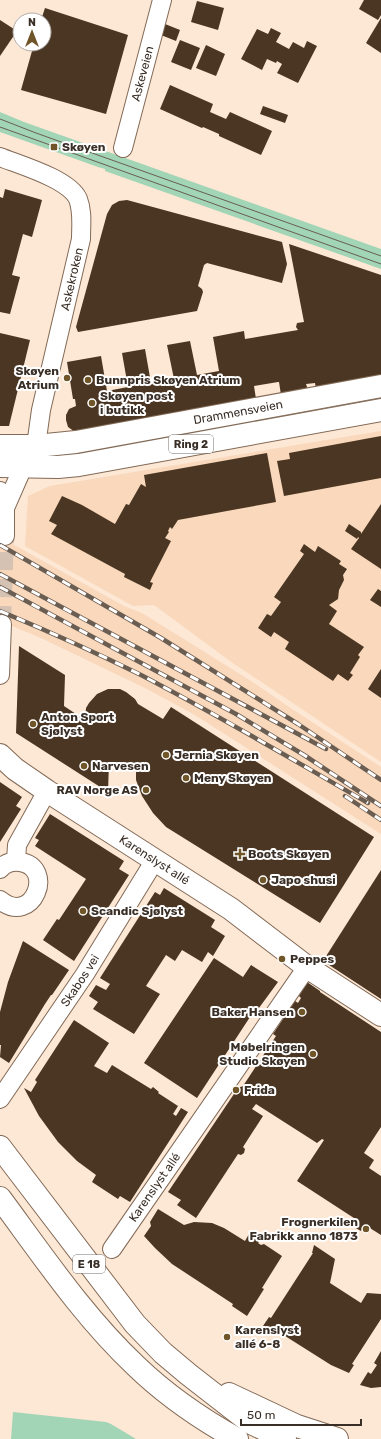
<svg xmlns="http://www.w3.org/2000/svg" width="381" height="1439" font-family="Rubik,sans-serif">
<style>
.built{fill:#f9d8bc}
.green{fill:#a1d5b5}
.building{fill:#4a3622}
.lines{fill:none;stroke-linecap:round;stroke-linejoin:round}
.minor-tunnel{stroke:#d6c2b2;stroke-width:18;stroke-dasharray:18 9;stroke-linecap:butt}
.minor-casing{stroke:#826a56;stroke-width:20}
.tertiary-casing{stroke:#826a56;stroke-width:24}
.primary-casing{stroke:#826a56;stroke-width:24}
.trunk-casing{stroke:#826a56;stroke-width:24}
.minor{stroke:#fff;stroke-width:18}
.tertiary{stroke:#fff;stroke-width:22}
.primary{stroke:#fff;stroke-width:22}
.trunk{stroke:#fff;stroke-width:22}
.tram{stroke:#6a5d52;stroke-width:1}
.rail-casing{stroke:#6a5d52;stroke-width:4.5}
.rail{stroke:#fff;stroke-width:3;stroke-dasharray:9;stroke-linecap:butt}
.poi-dot{fill:#6f5527;stroke:#fff;stroke-width:1.5}
.labels{text-anchor:middle;dominant-baseline:central;stroke-width:4;stroke-linejoin:round;paint-order:stroke}
.shield{fill:#fff;stroke:#756d68;stroke-width:1}
.shield-label{font-size:11px;font-weight:bold;fill:#3a2f27}
.street-label{font-size:12px;fill:#3a2f27;stroke:#fff}
.poi-label{font-size:12px;font-weight:bold;fill:#3a2f27;stroke:#fff;text-anchor:start}
</style>
<rect width="100%" height="100%" fill="#fde7d5"/>
<g class="built">
<polygon points="381,431 381,762 230,661 154,605 133,606 25,546 28,496 50,486"/>
<polygon points="0,537 124,606 142,613 251,681 292,709 381,767 381,834 195,715 147,689 41,638 0,621"/>
</g>
<g class="green">
<polygon points="0,112 24,122 381,249 381,269 105,171 105,169 98,167 0,132"/>
<polygon points="13,1412 106,1422 111,1424 136,1439 11,1439"/>
</g>
<g class="building">
<polygon points="364,0 381,0 381,15 378,20 359,9"/>
<polygon points="197,1 224,8 218,30 191,22"/>
<polygon points="45,8 128,35 106,114 21,90 34,44 44,44 44,20 41,20"/>
<polygon points="381,18 381,53 366,43"/>
<polygon points="0,20 17,31 0,56"/>
<polygon points="165,24 180,30 176,41 161,35"/>
<polygon points="271,28 281,33 276,42 289,49 293,42 304,48 307,41 317,46 298,83 277,73 282,64 277,61 276,63 267,59 262,70 241,59 257,29 268,34"/>
<polygon points="180,40 200,48 191,70 171,62"/>
<polygon points="206,45 225,54 216,76 196,68"/>
<polygon points="170,85 213,104 210,112 226,119 230,112 272,131 261,155 219,136 219,134 203,127 202,128 160,109"/>
<polygon points="263,106 288,115 285,123 260,114"/>
<polygon points="5,189 42,200 32,237 23,234 12,275 20,277 10,314 0,312 0,197 3,198"/>
<polygon points="127,200 282,242 287,264 282,283 207,263 204,265 198,286 202,289 203,292 197,311 78,332 76,327 107,214 112,205 119,201"/>
<polygon points="289,244 381,275 381,377 316,389 315,383 306,384 308,390 281,395 279,382 278,382 254,386 256,399 75,432 68,427 66,420 66,415 69,409 76,406 75,399 73,399 67,362 101,356 107,391 128,387 122,353 145,349 151,383 174,379 167,345 190,341 197,375 219,371 213,337 244,331 245,339 298,330 296,327 297,323 304,322"/>
<polygon points="0,333 30,340 9,426 0,426"/>
<polygon points="381,436 381,478 284,496 277,461 290,459 289,453"/>
<polygon points="267,453 276,502 178,520 172,529 170,527 168,531 169,532 165,538 171,541 150,582 153,583 150,590 124,577 125,574 51,534 57,525 49,521 62,496 82,505 115,524 126,504 129,505 141,484 146,487 144,475"/>
<polygon points="381,504 381,569 351,549 359,538 358,537 357,539 345,531 349,524 361,532 361,534"/>
<polygon points="304,544 315,552 318,546 341,561 339,564 347,569 343,575 344,580 339,590 338,599 329,605 337,611 329,624 364,647 358,655 360,657 350,673 353,675 348,681 338,674 333,681 285,649 289,642 274,632 271,637 258,628 267,614 271,616 281,602 274,597 304,554 300,551"/>
<polygon points="378,589 381,591 381,607 370,600"/>
<polygon points="19,646 65,675 64,706 85,720 86,708 89,703 97,694 108,689 120,689 126,692 135,699 138,704 163,719 171,707 374,837 320,923 166,827 153,813 142,796 136,780 136,763 109,762 108,792 16,733"/>
<polygon points="381,669 381,698 368,689"/>
<polygon points="0,782 22,797 16,806 21,809 0,842"/>
<polygon points="50,814 124,861 119,869 129,875 74,961 43,940 57,919 59,920 86,879 35,846 39,840 35,838"/>
<polygon points="381,870 381,999 323,961"/>
<polygon points="164,888 215,920 211,927 225,936 213,956 208,952 202,962 182,950 175,961 166,955 146,986 160,994 134,1034 93,1009 98,1002 89,996 96,985 106,990 110,984 100,978 155,892 160,895"/>
<polygon points="23,941 69,970 52,995 51,995 45,1004 9,1063 0,1057 1,1045 0,1045 0,1012 8,982"/>
<polygon points="214,958 243,977 251,965 278,982 256,1012 250,1017 197,1098 144,1063"/>
<polygon points="307,982 320,991 320,992 381,1032 381,1127 364,1153 374,1160 369,1168 381,1176 381,1235 365,1225 361,1231 354,1227 353,1226 357,1220 297,1181 324,1140 322,1139 317,1143 256,1104 252,1109 263,1116 243,1147 245,1149 244,1153 241,1155 238,1154 196,1218 177,1205 181,1200 168,1192 238,1088 243,1086 276,1036 273,1034 295,1001 298,1003 301,998 299,996"/>
<polygon points="74,1020 109,1043 94,1066 107,1073 112,1065 151,1089 153,1087 159,1092 158,1093 178,1106 173,1114 176,1116 181,1108 188,1112 130,1202 120,1196 118,1199 92,1182 96,1175 77,1161 58,1142 39,1116 24,1088 31,1092 37,1082 35,1080"/>
<polygon points="158,1209 184,1225 194,1222 212,1223 224,1228 245,1241 249,1234 260,1241 258,1243 261,1245 264,1244 282,1256 262,1288 264,1289 247,1316 232,1306 233,1304 172,1264 155,1248 144,1236 151,1226 150,1222"/>
<polygon points="314,1245 335,1259 330,1283 361,1303 367,1293 381,1294 381,1319 352,1364 354,1365 349,1373 331,1365 274,1329 273,1331 263,1326 269,1317 271,1318 313,1253 312,1253"/>
<polygon points="381,1351 381,1387 371,1388 360,1385 368,1372 371,1374 377,1365 374,1363"/>
</g>
<g class="lines">
<polyline class="minor-tunnel" points="2,624 5,536"/>
<defs>
<g id="minor">
<path id="s1" d="M 123,148 L 162,0"/>
<path d="M 0,157 C 20,165 69,179 78,199 C 83,212 81,225 81,239 L 41,410 L 36,446"/>
<polyline points="0,491 5,508 5,536"/>
<polyline points="5,508 23,467"/>
<polyline points="0,675 2,624"/>
<polyline points="16,861 17,845 47,791"/>
<path d="M 0,869 C 5,863 12,861 20,862 C 56,867 33,927 0,900"/>
<path id="s2" d="M 0,1099 L 85,974 L 155,860"/>
<path id="s3" d="M 112,1249 L 307,967"/>
</g>
<g id="tertiary">
<path id="s4" d="M 0,755 L 15,769 L 47,791 L 231,909 L 307,967 L 381,1015"/>
</g>
<g id="primary">
<path id="s5" d="M 0,446 L 36,446 L 76,442 L 381,386"/>
<polyline points="0,466 58,467 79,465 381,410"/>
</g>
<g id="trunk">
<polyline points="0,1147 135,1324 163,1353 188,1374 251,1423 285,1439"/>
<path d="M 0,1198 C 43,1256 83,1316 136,1366 C 165,1394 201,1419 237,1439"/>
<polyline points="229,1394 297,1426 337,1439"/>
</g>
</defs>
<use href="#minor" class="minor-casing"/>
<use href="#tertiary" class="tertiary-casing"/>
<use href="#primary" class="primary-casing"/>
<use href="#trunk" class="trunk-casing"/>
<use href="#minor" class="minor"/>
<use href="#tertiary" class="tertiary"/>
<use href="#primary" class="primary"/>
<use href="#trunk" class="trunk"/>
<g class="tram">
<polyline points="0,119 36,133 381,256"/>
<polyline points="0,127 381,264"/>
</g>
<defs>
<g id="rail">
<polyline points="0,545 161,638 298,724 381,780"/>
<polyline points="0,574 326,749"/>
<polyline points="0,587 236,714 304,755 381,806"/>
<path d="M 0,611 C 48,631 95,652 141,675 C 218,715 293,760 368,803"/>
<polyline points="345,796 381,820"/>
</g>
</defs>
<use href="#rail" class="rail-casing"/>
<use href="#rail" class="rail"/>
</g>
<g class="poi-dot">
<rect x="50" y="143" width="8" height="8" rx="2"/>
<circle cx="67" cy="378" r="4"/>
<circle cx="88" cy="380" r="4"/>
<circle cx="92" cy="403" r="4"/>
<circle cx="33" cy="724" r="4"/>
<circle cx="166" cy="755" r="4"/>
<circle cx="84" cy="766" r="4"/>
<circle cx="186" cy="778" r="4"/>
<circle cx="146" cy="790" r="4"/>
<path d="M238 848h4v4h4v4h-4v4h-4v-4h-4v-4h4z"/>
<circle cx="263" cy="880" r="4"/>
<circle cx="83" cy="911" r="4"/>
<circle cx="282" cy="959" r="4"/>
<circle cx="302" cy="1012" r="4"/>
<circle cx="313" cy="1054" r="4"/>
<circle cx="236" cy="1090" r="4"/>
<circle cx="366" cy="1229" r="4"/>
<circle cx="227" cy="1337" r="4"/>
</g>
<g class="labels">
<g class="shield">
<rect x="169" y="435" width="44" height="18" rx="3"/>
<rect x="73" y="1255" width="32" height="18" rx="3"/>
</g>
<g class="shield-label">
<text x="191" y="444">Ring 2</text>
<text x="89" y="1264">E 18</text>
</g>
<g class="street-label">
<text stroke="none"><textPath href="#s1" startOffset="77">Askeveien</textPath></text>
<text transform="translate(72 279) rotate(-77)">Askekroken</text>
<text stroke="none"><textPath href="#s5" startOffset="241">Drammensveien</textPath></text>
<text stroke="none"><textPath href="#s4" startOffset="187">Karenslyst allé</textPath></text>
<text stroke="none"><textPath href="#s2" startOffset="143">Skabos vei</textPath></text>
<text stroke="none"><textPath href="#s3" startOffset="75">Karenslyst allé</textPath></text>
</g>
<g class="poi-label">
<text x="62" y="147">Skøyen</text>
<text x="59" y="371" text-anchor="end">Skøyen<tspan x="59" dy="14">Atrium</tspan></text>
<text x="96" y="380">Bunnpris Skøyen Atrium</text>
<text x="100" y="396">Skøyen post<tspan x="100" dy="14">i butikk</tspan></text>
<text x="41" y="717">Anton Sport<tspan x="41" dy="14">Sjølyst</tspan></text>
<text x="174" y="755">Jernia Skøyen</text>
<text x="92" y="766">Narvesen</text>
<text x="194" y="778">Meny Skøyen</text>
<text x="138" y="790" text-anchor="end">RAV Norge AS</text>
<text x="248" y="854">Boots Skøyen</text>
<text x="271" y="880">Japo shusi</text>
<text x="91" y="911">Scandic Sjølyst</text>
<text x="290" y="959">Peppes</text>
<text x="294" y="1012" text-anchor="end">Baker Hansen</text>
<text x="305" y="1047" text-anchor="end">Møbelringen<tspan x="305" dy="14">Studio Skøyen</tspan></text>
<text x="244" y="1090">Frida</text>
<text x="358" y="1222" text-anchor="end">Frognerkilen<tspan x="358" dy="14">Fabrikk anno 1873</tspan></text>
<text x="235" y="1330">Karenslyst<tspan x="235" dy="14">allé 6-8</tspan></text>
</g>
</g>
<g transform="translate(32 32)"><circle r="19" fill="#ffffff" stroke="#b0aca9"/>
<path d="M0-3L7 15L0 10L-7 15Z" fill="#6f5527"/>
<text y="-6" font-size="11" font-weight="bold" text-anchor="middle" fill="#3a2f27">N</text>
</g>
<path d="M241 1419v6h120v-6" fill="none" stroke="#3a2f27" stroke-width="2"/>
<text x="247" y="1419" font-size="12" fill="#3a2f27" stroke="#ffffff" stroke-width="3" paint-order="stroke">50 m</text>
</svg>
